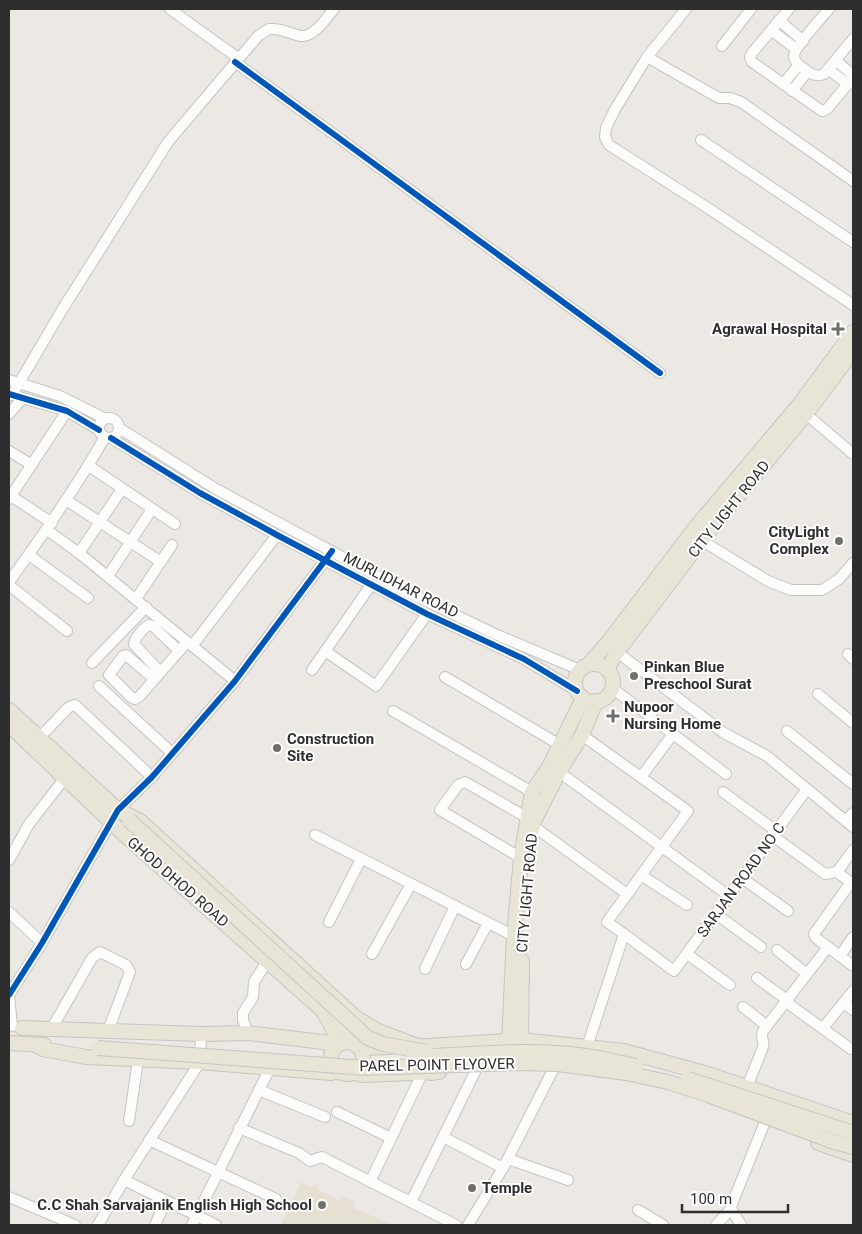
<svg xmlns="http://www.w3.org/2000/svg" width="862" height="1234" font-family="Roboto,sans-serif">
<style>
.education{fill:#e6e0d3}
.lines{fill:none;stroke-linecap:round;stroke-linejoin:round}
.minor-casing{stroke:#c5c4c5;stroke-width:12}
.major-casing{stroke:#c6c5c4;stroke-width:16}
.minor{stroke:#fcfcfb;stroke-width:10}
.major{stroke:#e8e4d6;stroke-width:14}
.major-bridge-casing{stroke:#c6c5c4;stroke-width:16;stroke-linecap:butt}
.major-bridge{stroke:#e8e4d6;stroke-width:14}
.cycleway-casing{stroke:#fff;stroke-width:9}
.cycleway{stroke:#0057b8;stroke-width:6}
.poi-dot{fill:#706f6e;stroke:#fff;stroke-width:2}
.labels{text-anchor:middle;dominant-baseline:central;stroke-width:4;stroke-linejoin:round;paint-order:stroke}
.poi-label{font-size:15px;font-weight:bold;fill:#2e2e2e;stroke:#fff;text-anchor:start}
.street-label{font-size:15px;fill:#2e2e2e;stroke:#fff}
</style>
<rect width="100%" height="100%" fill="#ece8e4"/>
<polygon class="education" points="301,1182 311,1188 315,1183 318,1186 317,1189 340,1201 342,1197 355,1202 353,1208 394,1225 281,1225"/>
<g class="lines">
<defs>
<g id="minor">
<polyline points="170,9 238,58"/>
<polyline points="686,9 647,57 614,111 606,128 605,137 609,145 711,210 853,305"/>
<polyline points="789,9 752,53 750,57 752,62 822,111 827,109 853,78"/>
<path d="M 829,9 C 822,17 794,48 794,56 C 794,62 801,67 806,70 C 812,75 817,77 824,74 L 853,39"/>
<polyline points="779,20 803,41"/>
<polyline points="771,30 796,49"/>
<polyline points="722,46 751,9"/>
<polyline points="647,57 719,98 730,98 741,102 853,181"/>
<polyline points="836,61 853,75"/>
<polyline points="235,62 660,373"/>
<polyline points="829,70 848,84"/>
<polyline points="783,84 799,65"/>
<polyline points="792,91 807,72"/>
<polyline points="701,140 853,242"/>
<polyline points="9,380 60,396 104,418"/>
<polyline points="9,394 67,411 99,430"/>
<path d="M 12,395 L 62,310 L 168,142 L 258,36 L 269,29 L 273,29 C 283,29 291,34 301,36 C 315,37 326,18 334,9"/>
<polyline points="9,414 23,398"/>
<polyline points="806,414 853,454"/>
<circle cx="109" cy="428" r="10"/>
<polyline points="119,428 216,489 403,590 495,634 580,670"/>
<polyline points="111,438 200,493 277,535 427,614 524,659 577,691"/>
<polyline points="9,451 32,465"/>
<polyline points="89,466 175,524"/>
<polyline points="11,496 52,523"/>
<polyline points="9,499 67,411"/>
<polyline points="66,500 158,560"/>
<polyline points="47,530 79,553 235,681"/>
<polyline points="701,540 768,581 791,590 822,590 839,579 853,563"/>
<polyline points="79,553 122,489"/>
<polyline points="29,555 88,598"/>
<polyline points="108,576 152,509"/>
<path d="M 9,582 C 43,535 76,488 105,437"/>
<polyline points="9,585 67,631"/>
<polyline points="136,599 172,545"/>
<polyline points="192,646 277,535"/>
<polyline points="325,651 376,686 427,614"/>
<polyline points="617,652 724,733 767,756 853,827"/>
<polyline points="848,654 853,659"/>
<polyline points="92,663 146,607"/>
<polyline points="312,670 371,585"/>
<path d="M 160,672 L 134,644 C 135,638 143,628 149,625 L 153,626 L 179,651"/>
<polyline points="445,677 560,745"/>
<polyline points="154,679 126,655 123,656 109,675 132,698 135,699 139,697 187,642"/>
<polyline points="99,686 172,753"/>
<polyline points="612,688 726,774"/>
<polyline points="818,694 853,723"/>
<polyline points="393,711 532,792"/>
<polyline points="787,731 853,784"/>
<polyline points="582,735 688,811 607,922 624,934"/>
<polyline points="39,738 69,707 75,705 152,777"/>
<polyline points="559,772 729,896"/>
<polyline points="641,777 673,734"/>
<polyline points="723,792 776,831"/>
<polyline points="846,821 853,813"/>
<polyline points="533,826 627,894"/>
<polyline points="315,835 514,936"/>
<polyline points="773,836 825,874 837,872"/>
<polyline points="853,850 837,872 853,884"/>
<polyline points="521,858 440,810 458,785 465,782 533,821"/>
<polyline points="9,860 29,824 65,778"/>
<polyline points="641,875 687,905"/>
<polyline points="742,878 788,911"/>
<polyline points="851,882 814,934 816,938 853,966"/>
<polyline points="9,912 42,943"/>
<polyline points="716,914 761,947"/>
<polyline points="329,922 361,859"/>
<polyline points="777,950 807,974"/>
<polyline points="372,954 411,884"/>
<polyline points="687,954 730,985"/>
<polyline points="840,956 853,937"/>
<polyline points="466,964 488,923"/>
<polyline points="425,969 455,906"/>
<polyline points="757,978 787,1000"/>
<polyline points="9,995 42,943 118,810 152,777 235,681 332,551"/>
<polyline points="9,995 12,1026"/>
<polyline points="786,1002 851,1049"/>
<polyline points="844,1003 853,1010"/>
<polyline points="743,1007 767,1026"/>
<polyline points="52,1028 92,958 100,952 126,965 130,972 108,1031"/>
<polyline points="823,1028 853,991"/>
<polyline points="248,1033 243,1020 243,1013 253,997 254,982 268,960"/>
<polyline points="587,1047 624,934 674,971 807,789"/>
<path d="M 747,1087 L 763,1047 C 765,1042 760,1037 763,1031 L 828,947"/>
<polyline points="259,1090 325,1117"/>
<polyline points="337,1112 391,1138"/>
<polyline points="129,1121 138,1060"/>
<polyline points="239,1128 299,1153 310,1161 322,1157 456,1225"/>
<polyline points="443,1137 503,1168"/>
<polyline points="149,1140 276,1199"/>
<polyline points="508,1159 568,1180"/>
<polyline points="124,1180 216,1225"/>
<polyline points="370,1182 422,1074"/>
<polyline points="9,1197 75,1225"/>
<polyline points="411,1202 476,1070"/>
<polyline points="638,1210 663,1225"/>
<polyline points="98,1225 124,1180 200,1062 201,1034"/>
<polyline points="155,1225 166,1201"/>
<polyline points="192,1225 270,1068"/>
<polyline points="468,1225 503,1168 554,1068"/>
<polyline points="716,1225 731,1209"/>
<polyline points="741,1225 731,1209 732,1204 769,1112"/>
</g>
<g id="major">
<polyline points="589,664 609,641 695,528 799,405 853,332"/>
<circle cx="594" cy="683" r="19"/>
<polyline points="607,669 617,652 705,536 806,414 853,351"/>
<polyline points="9,710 118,810 140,821 355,1017 378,1031 418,1046 432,1073"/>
<polyline points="9,725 129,839 320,1008 325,1014 340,1044"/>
<polyline points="532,830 534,821 559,772 582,735 596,701"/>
<polyline points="327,1014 339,1021 357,1037 357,1046"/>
<polyline points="22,1028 201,1034 248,1033 339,1044"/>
<polyline points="521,1040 522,961"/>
<circle cx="347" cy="1058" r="16"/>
<polyline points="9,1043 44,1045"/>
<polyline points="36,1045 43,1049 86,1057 200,1062 331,1073 338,1071"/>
<polyline points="412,1047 521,1040 624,1051 708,1074 853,1123"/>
<polyline points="359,1048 391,1047"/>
<polyline points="510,1048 509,1041 514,936 521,858 532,792 549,767 583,698"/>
<polyline points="354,1073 362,1075 439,1072"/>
<polyline points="818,1143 853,1155"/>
</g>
</defs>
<use href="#minor" class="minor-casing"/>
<use href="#major" class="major-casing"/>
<use href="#minor" class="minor"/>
<use href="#major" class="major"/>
<defs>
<g id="major-bridge">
<polyline points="129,820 368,1038 383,1044 427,1052"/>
<polyline points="98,1048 366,1068 519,1063 558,1064 626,1073 668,1082 708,1095 834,1142 853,1147"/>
<path d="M 413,1057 C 460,1055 509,1050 556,1053 C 583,1054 609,1060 636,1066"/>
<polyline points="688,1079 853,1133"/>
</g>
</defs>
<use href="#major-bridge" class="major-bridge-casing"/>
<use href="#major-bridge" class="major-bridge"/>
<defs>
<g id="cycleway">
<polyline points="235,62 660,373"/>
<polyline points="9,394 67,411 99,430"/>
<polyline points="111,438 200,493 277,535 427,614 524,659 577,691"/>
<polyline points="9,995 42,943 118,810 152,777 235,681 332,551"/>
</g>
</defs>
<use href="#cycleway" class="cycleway-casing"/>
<use href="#cycleway" class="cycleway"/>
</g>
<g class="poi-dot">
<path d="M835.5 321.5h5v5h5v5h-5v5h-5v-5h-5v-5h5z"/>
<circle cx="839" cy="541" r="5"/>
<circle cx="634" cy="676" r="5"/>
<path d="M610.5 708.5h5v5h5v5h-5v5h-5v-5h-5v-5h5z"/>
<circle cx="277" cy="748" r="5"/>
<circle cx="472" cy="1188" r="5"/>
<circle cx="322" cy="1205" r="5"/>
</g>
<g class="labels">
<g class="poi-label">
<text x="827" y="329" text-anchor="end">Agrawal Hospital</text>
<text x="829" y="532" text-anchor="end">CityLight<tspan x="829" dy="17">Complex</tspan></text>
<text x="644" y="667">Pinkan Blue<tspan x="644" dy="17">Preschool Surat</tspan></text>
<text x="624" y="707">Nupoor<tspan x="624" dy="17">Nursing Home</tspan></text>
<text x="287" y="739">Construction<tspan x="287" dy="17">Site</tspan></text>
<text x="482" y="1188">Temple</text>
<text x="312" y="1205" text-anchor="end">C.C Shah Sarvajanik English High School</text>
</g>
<g class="street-label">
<text transform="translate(729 509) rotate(-51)">CITY LIGHT ROAD</text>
<text transform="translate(401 585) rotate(27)">MURLIDHAR ROAD</text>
<text transform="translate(741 880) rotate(-54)">SARJAN ROAD NO C</text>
<text transform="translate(178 882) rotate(41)">GHOD DHOD ROAD</text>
<text transform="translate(527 893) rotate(-85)">CITY LIGHT ROAD</text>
<text transform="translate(437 1065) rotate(-1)">PAREL POINT FLYOVER</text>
</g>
</g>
<rect width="862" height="1234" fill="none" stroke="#2e2e2e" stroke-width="20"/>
<path d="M682 1204v8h106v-8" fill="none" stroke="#2e2e2e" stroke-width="2.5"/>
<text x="690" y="1204" font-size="15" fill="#2e2e2e" stroke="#ffffff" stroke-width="4" paint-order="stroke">100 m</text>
</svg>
